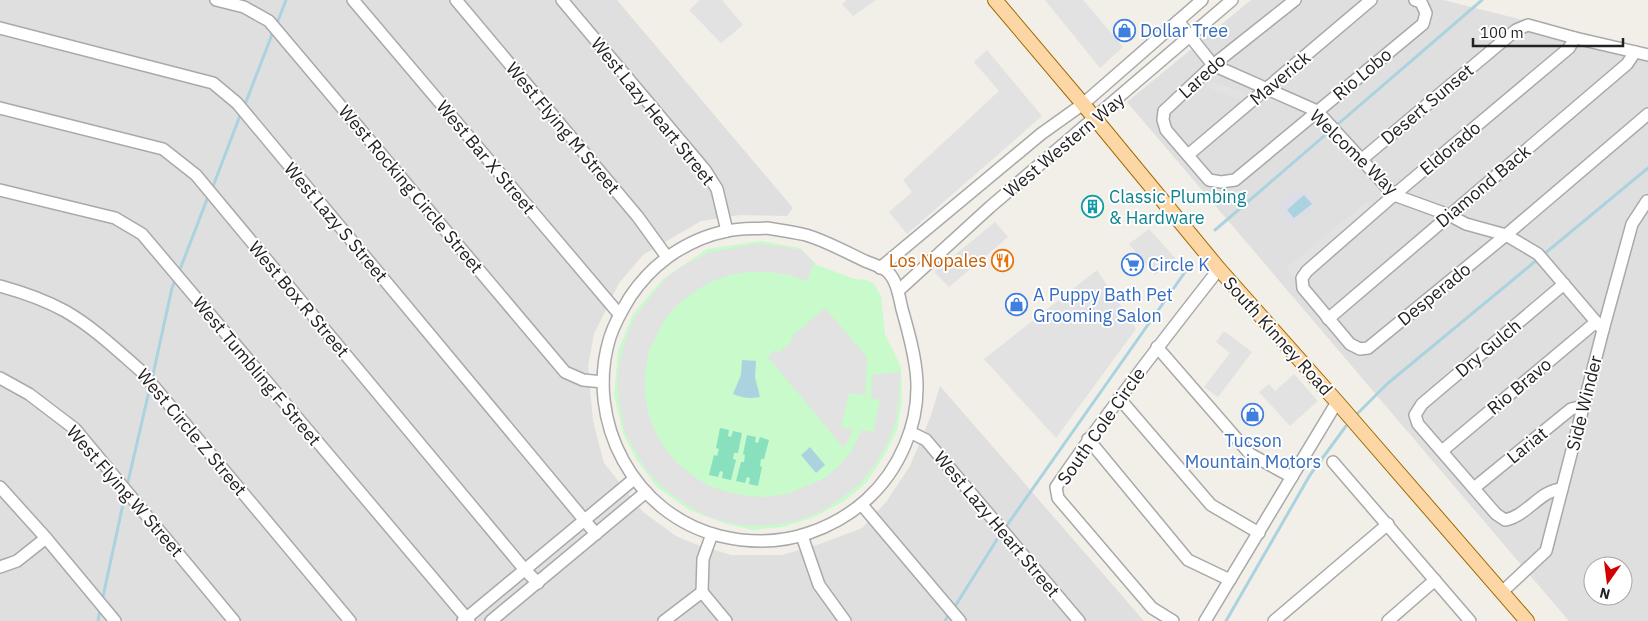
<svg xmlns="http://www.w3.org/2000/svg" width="1648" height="621" font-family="'IBM Plex Sans',sans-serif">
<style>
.residential{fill:#e0dfdf;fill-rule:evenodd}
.park{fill:#c8facc}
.pitch{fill:#88e0be}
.parking{fill:#e2e2e2}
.plaza{fill:#dddde8}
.water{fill:#aad3df}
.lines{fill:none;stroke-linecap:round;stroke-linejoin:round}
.stream{stroke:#aad3df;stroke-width:3}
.minor-casing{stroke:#a9a9a9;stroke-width:14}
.major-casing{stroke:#a06b00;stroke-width:16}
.minor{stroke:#fff;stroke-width:11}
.major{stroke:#fcd6a4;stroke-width:14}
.labels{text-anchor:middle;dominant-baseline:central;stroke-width:4;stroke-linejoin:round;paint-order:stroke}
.shop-label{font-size:18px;fill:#366cbe;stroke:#fff;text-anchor:start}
.street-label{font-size:18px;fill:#222;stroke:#fff}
.culture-label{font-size:18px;fill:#0d838f;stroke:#fff;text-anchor:start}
.food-label{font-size:18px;fill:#c56008;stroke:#fff;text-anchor:end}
</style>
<rect width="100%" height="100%" fill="#f2efe9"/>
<g class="residential">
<polygon points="0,0 617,0 793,208 787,216 740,215 701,221 643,255 619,283 594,334 588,366 593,421 604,463 643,512 676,536 695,544 731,555 782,555 820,544 862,528 886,502 910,466 930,418 940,386 1144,621 0,621"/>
<path d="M 1251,0 L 1443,0 L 1648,51 L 1648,621 L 1569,621 L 1127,102 ZM 1593,566 L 1623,566 L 1623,596 L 1593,596 Z"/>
</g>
<polygon class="park" points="760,241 800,248 817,265 855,279 867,280 874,284 881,296 885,334 901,367 902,401 897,430 884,456 866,483 843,502 814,517 783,527 753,530 727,524 689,510 657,487 636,459 623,433 614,395 618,351 633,314 663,279 707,249"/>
<g class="pitch">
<polygon points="720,428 729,430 728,436 731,437 733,431 742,433 738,453 734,453 733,459 736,460 731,480 722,478 723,472 720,471 718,477 709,475 714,455 717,456 719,449 716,448"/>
<polygon points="747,435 756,437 755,442 758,443 760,437 769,440 764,459 761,459 760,466 762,467 758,486 749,484 750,478 747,477 745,483 736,481 741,462 744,462 745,455 743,454"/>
</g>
<g class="parking">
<polygon points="700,0 722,0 743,25 721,43 689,10"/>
<polygon points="847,0 876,0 853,16 842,4"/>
<polygon points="1045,0 1083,0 1123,47 1100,68"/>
<polygon points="987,50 1042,116 907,234 889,212 912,192 903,180 999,91 974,62"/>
<polygon points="1210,81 1248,94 1244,101 1206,87"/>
<polygon points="1366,202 1379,214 1299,283 1286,268"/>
<polygon points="995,222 1008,237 949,287 934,272"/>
<polygon points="1149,229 1176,259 1155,275 1129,244"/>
<polygon points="754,244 779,246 801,250 814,262 807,281 789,275 769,272 749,272 733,274 712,281 695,291 680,302 665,318 648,353 645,375 645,392 648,413 655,431 664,447 677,463 693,476 709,486 727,492 747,496 766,497 787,494 804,487 823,479 837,468 851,452 862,430 873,432 880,400 871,398 872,375 900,372 899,400 896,420 889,440 876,463 860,484 843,497 822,511 799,520 775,525 750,526 727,522 706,516 684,503 665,489 646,470 625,432 620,407 617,383 620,359 627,334 636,315 666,278 681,267 707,253"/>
<polygon points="1097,270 1136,329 1056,438 984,359"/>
<polygon points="825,308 867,357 865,395 849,393 841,427 853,430 844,448 768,357 775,350 779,353 793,340 791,337"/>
<polygon points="1224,331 1252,352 1218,397 1204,387 1230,353 1216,342"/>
<polygon points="1294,374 1318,401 1290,426 1259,392 1269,384 1275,391"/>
</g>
<polygon class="plaza" points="1298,187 1301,190 1299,192 1300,194 1305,191 1316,204 1292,226 1275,206"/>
<g class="water">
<polygon points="1304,195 1312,204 1294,218 1287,210"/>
<path d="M 742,360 L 756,361 L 755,377 L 760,397 C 750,399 743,398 733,394 L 741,375 Z"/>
<polygon points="810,447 825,465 816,473 801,455"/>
</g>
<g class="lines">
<g class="stream">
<polyline points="276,26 286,0"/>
<polyline points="244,107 273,32"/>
<polyline points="212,189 241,113"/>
<polyline points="1215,230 1482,0"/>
<polyline points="1543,255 1648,168"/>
<polyline points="179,272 209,194"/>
<polyline points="152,379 172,288 176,278"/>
<polyline points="1358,413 1387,384 1538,259"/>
<polyline points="127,486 150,387"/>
<polyline points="1005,528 1190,265"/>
<polyline points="102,601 125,495"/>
<polyline points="954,608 1001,533"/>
<polyline points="98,621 100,609"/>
<polyline points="945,621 950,613"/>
<polyline points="1226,621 1310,475 1346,426"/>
</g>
<defs>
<g id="minor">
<polyline points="216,0 244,7 269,21 565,372 583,380 603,382"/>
<polyline points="353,0 619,314"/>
<polyline points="456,0 638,217 667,257"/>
<polyline points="562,0 705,170 717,189 727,231"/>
<polyline points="1295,0 1213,65 1164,111 1163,120 1166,130 1209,180 1221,182 1235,180 1423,24 1426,13 1421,2 1415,0"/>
<polyline points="1178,21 1213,65 1317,111 1394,195 1449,215 1466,224 1506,235 1538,254 1603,330"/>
<polyline points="0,28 213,83 237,103 596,534"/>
<polyline points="1575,38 1569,48 1394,195 1307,271 1302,278 1303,288 1350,344 1360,349 1368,348 1506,235 1648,114"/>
<polyline points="0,108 163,149 196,175 525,570 538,583"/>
<polyline points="1188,155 1371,0"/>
<polyline points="1361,160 1516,30 1528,25 1575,38 1648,55"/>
<polyline points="0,190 115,218 142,234 469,621"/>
<path d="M 767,228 C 780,230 793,232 806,235 C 824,240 848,253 865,261 C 872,264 883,267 888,272 C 897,281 899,296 902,309 C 916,358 926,396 905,445 C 887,488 853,518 809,533 C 780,543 749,543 720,536 C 634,515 584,421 610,337 C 615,322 622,310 630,297 C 640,282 653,268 668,257 C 685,245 706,235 727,231 C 740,228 754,229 767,228 Z"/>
<polyline points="880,268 1041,134 1083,104 1202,0"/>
<path d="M 0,286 C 22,292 45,300 65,311 C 93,327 117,350 141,371 L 350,621"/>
<polyline points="898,291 990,207 1232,0"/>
<polyline points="1328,319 1627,64 1635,52"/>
<polyline points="1157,347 1250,454 1292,477"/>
<polyline points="0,378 29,394 75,429 234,621"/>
<polyline points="1119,398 1211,505 1259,533"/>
<polyline points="910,432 926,440 1079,621"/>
<polyline points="1088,439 1188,560 1230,580"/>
<polyline points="1442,451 1596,322"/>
<polyline points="1333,462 1470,621"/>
<polyline points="0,487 46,538 115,621"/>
<polyline points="1474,488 1571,409 1583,406"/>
<path d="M 1562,489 C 1540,490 1527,516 1505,520 L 1496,514 L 1418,424 L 1415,415 L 1422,404 L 1564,284"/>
<polyline points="862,505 960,621"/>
<polyline points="802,536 819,585 845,621"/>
<polyline points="0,567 17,561 46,538"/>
<polyline points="702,592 726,621"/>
<polyline points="1502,592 1546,551 1603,330 1632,224 1647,201"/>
<polyline points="463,621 634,479"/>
<polyline points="491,621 646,492"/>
<polyline points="664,621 702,592 703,559 712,534"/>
<path d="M 1173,621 L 1152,608 L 1058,498 L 1056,487 C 1107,412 1163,340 1219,269"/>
<polyline points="1205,621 1337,402"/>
<polyline points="1274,621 1388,524"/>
<polyline points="1388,621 1435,580"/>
</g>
<polyline id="major" points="995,0 1083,104 1219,269 1337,402 1527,621"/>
</defs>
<use href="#minor" class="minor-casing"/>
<use href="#major" class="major-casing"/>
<use href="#minor" class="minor"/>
<use href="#major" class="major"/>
</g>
<defs>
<symbol id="shop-ring" viewBox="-11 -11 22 22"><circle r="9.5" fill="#fff" stroke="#3f7fe0" stroke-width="1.5"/><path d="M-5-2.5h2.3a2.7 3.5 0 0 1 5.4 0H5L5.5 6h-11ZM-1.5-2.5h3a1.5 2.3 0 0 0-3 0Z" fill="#3f7fe0"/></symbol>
<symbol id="building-ring" viewBox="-11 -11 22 22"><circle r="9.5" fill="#fff" stroke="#0f9aa8" stroke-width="1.5"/><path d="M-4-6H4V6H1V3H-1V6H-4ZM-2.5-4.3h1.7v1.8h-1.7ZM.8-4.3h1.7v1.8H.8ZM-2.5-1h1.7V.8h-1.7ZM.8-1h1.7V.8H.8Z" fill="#0f9aa8"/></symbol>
<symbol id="restaurant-ring" viewBox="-11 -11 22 22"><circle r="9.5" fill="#fff" stroke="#e8710a" stroke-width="1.5"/><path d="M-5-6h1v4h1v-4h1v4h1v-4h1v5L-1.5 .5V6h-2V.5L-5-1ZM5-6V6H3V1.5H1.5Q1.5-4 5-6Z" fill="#e8710a"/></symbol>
<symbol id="supermarket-ring" viewBox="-11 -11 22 22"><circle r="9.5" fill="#fff" stroke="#3f7fe0" stroke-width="1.5"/><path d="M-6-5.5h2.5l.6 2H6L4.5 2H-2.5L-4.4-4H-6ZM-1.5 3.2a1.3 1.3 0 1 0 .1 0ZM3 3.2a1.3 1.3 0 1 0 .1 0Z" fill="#3f7fe0"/></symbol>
</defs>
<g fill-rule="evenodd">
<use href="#shop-ring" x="1112" y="18" width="25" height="25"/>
<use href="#building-ring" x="1080" y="194" width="25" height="25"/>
<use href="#restaurant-ring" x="990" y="248" width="25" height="25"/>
<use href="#supermarket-ring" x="1120" y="252" width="25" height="25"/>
<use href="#shop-ring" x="1004" y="292" width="25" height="25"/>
<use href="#shop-ring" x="1240" y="402" width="25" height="25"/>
</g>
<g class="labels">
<g class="shop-label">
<text x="1140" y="30">Dollar Tree</text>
<text x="1148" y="264">Circle K</text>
<text x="1033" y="294">A Puppy Bath Pet<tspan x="1033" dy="21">Grooming Salon</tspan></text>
<text x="1253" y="440" text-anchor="middle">Tucson<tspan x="1253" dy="21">Mountain Motors</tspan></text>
</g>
<g class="street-label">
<text transform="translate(1362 74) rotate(-40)">Rio Lobo</text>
<text transform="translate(1202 76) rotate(-42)">Laredo</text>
<text transform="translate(1280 78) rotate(-40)">Maverick</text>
<text transform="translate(1427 104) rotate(-40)">Desert Sunset</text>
<text transform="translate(653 111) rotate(51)">West Lazy Heart Street</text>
<text transform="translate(563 128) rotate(50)">West Flying M Street</text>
<text transform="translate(1064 145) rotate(-40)">West Western Way</text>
<text transform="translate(1450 148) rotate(-40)">Eldorado</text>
<text transform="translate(1354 152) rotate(44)">Welcome Way</text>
<text transform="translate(486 157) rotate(50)">West Bar X Street</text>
<text transform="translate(1483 186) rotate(-40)">Diamond Back</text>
<text transform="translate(411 189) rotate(50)">West Rocking Circle Street</text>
<text transform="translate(336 222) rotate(50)">West Lazy S Street</text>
<text transform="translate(1434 294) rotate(-39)">Desperado</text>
<text transform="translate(299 299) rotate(50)">West Box R Street</text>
<text transform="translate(1278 336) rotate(48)">South Kinney Road</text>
<text transform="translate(1488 348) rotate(-40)">Dry Gulch</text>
<text transform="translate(257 371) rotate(50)">West Tumbling F Street</text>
<text transform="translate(1519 386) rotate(-40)">Rio Bravo</text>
<text transform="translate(1584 403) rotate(-76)">Side Winder</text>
<text transform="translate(1101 426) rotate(-55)">South Cole Circle</text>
<text transform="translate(192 432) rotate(50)">West Circle Z Street</text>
<text transform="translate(1527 445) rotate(-39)">Lariat</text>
<text transform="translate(125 491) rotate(49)">West Flying W Street</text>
<text transform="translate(997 524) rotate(50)">West Lazy Heart Street</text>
</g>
<g class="culture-label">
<text x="1109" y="196">Classic Plumbing<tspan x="1109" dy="21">&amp; Hardware</tspan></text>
</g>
<g class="food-label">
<text x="987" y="260">Los Nopales</text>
</g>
</g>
<g transform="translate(1608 581) rotate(194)"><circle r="24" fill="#ffffff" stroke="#a7a7a7"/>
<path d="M0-4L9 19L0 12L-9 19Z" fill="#d40000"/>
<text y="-8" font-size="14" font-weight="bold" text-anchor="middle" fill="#222222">N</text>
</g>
<path d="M1473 38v8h150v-8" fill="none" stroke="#222222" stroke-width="2.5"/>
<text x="1480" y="38" font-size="15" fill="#222222" stroke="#ffffff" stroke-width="4" paint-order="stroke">100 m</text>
</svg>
